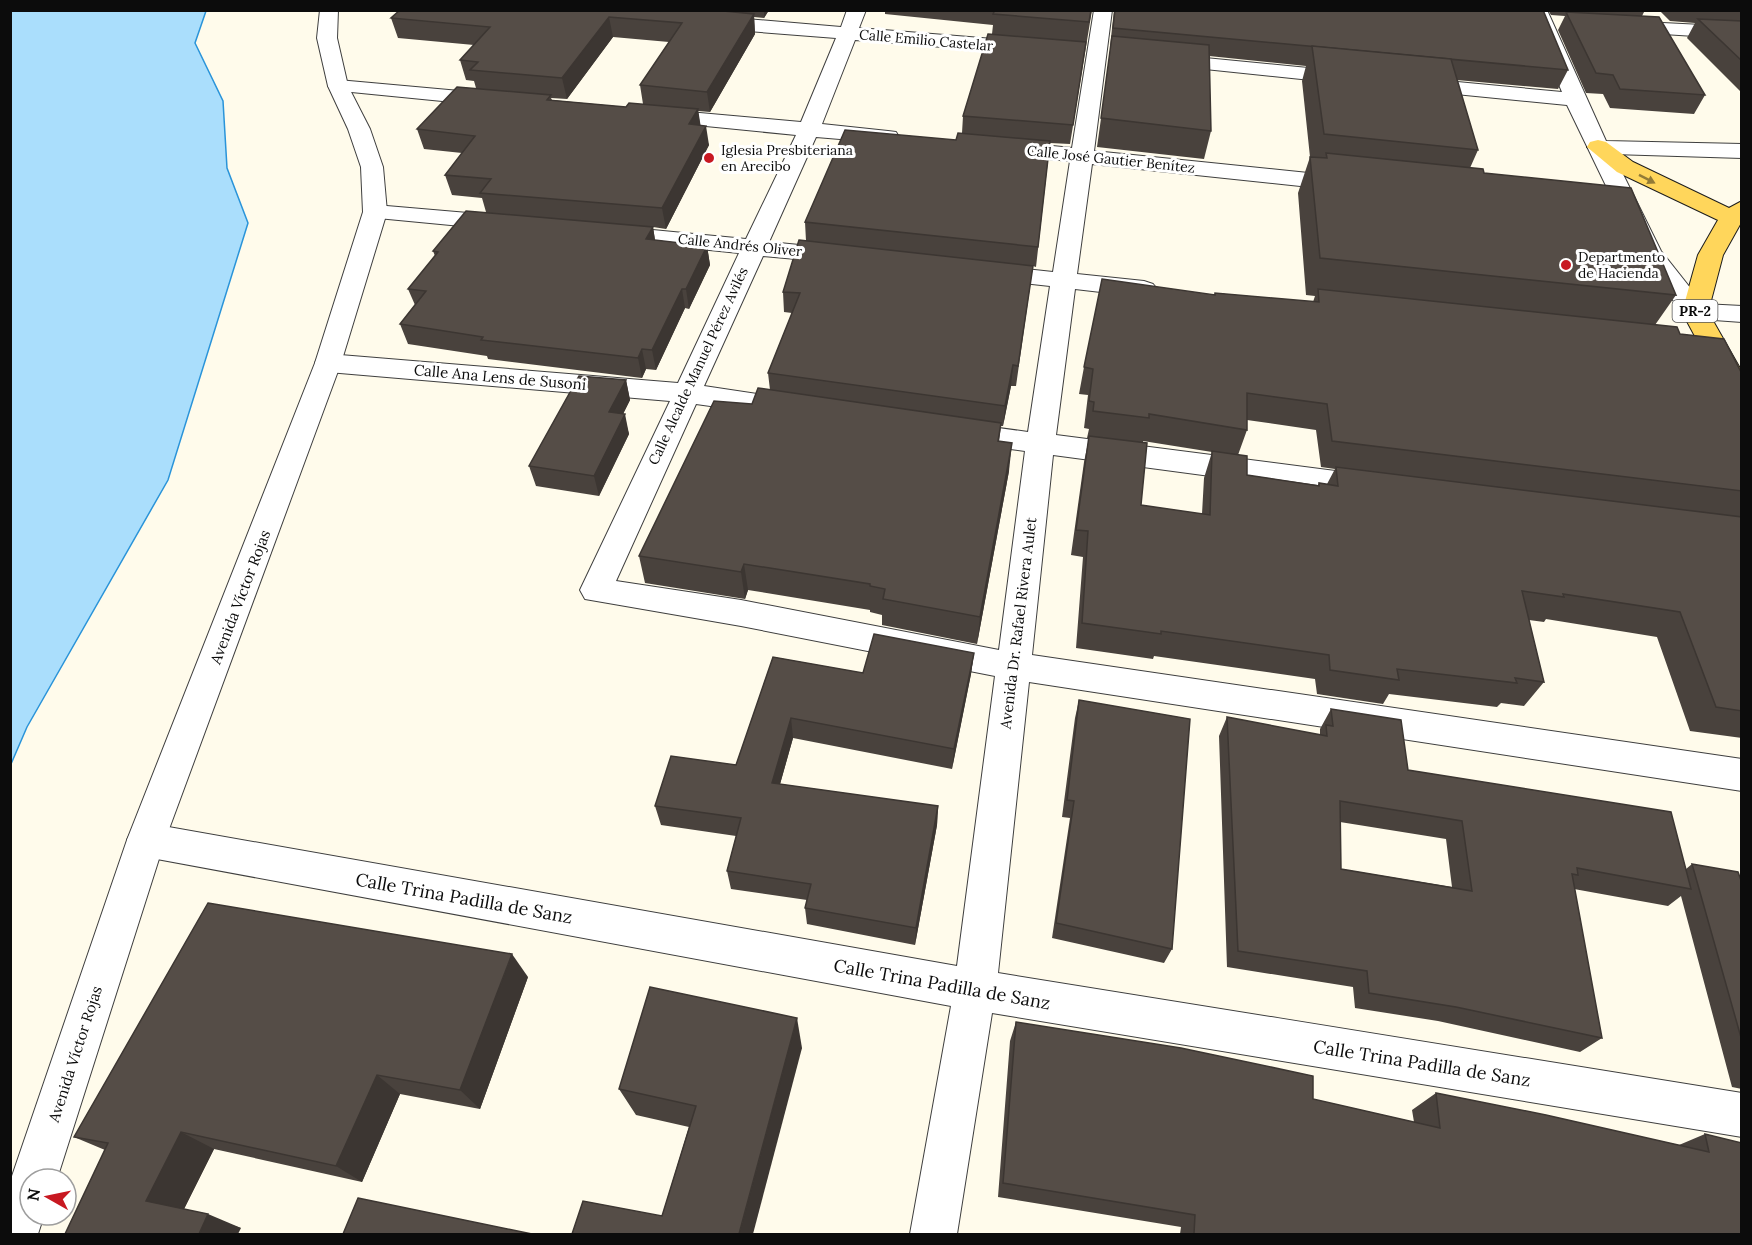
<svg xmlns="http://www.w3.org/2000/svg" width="1752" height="1245" font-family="Lora,serif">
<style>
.water{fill:#aadefc;stroke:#2a94d9;stroke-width:1.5}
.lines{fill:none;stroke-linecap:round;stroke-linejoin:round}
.minor-casing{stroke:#3f3f3f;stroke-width:2}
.tertiary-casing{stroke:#3f3f3f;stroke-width:2}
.primary-casing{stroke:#1d1d1d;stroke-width:2}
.minor{fill:#fff;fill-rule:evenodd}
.tertiary{fill:#fff;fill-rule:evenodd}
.primary{fill:#ffd65b;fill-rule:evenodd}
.wall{fill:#49423d;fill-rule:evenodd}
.shaded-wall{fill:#3c3632}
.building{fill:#554d47;stroke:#3c3632;stroke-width:1.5;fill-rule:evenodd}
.oneway{fill:#927b37}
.poi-dot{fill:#c81821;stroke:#fff;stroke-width:2}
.labels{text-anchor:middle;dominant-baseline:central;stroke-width:6;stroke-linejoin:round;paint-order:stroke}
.far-street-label{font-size:14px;fill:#0c0c0c;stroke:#fff}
.far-poi-label{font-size:14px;fill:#0c0c0c;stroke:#fff;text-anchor:start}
.shield{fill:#fff;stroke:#555;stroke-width:1.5}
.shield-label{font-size:14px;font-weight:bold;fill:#0c0c0c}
.street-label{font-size:15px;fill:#0c0c0c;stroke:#fff}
.near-street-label{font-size:18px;fill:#0c0c0c;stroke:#fff}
</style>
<rect width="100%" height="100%" fill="#fffbeb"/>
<polygon class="water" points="11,10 206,11 195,43 223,101 227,168 248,223 168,480 27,727 11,764"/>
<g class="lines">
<defs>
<g id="minor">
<polygon points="847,10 866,10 859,28 1029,42 1039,48 1029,54 855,40 822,124 888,131 896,132 899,137 896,142 888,143 816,137 769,242 840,249 849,251 852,256 849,261 840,263 763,256 704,386 797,400 807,402 811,409 807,416 797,418 696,404 616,581 741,600 999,650 1025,451 955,442 945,439 941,432 945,425 955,422 1028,432 1050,286 987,279 978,277 975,272 978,267 987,265 1053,272 1070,161 1005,155 997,153 994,148 997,143 1005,141 1072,148 1094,10 1112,10 1094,151 1347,177 1355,179 1358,184 1355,189 1347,191 1092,164 1077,274 1144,281 1153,284 1157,289 1153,294 1144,297 1075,289 1056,435 1374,476 1385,479 1389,487 1385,495 1374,498 1053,455 1032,655 1742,759 1742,791 1029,682 998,973 1742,1093 1742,1137 992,1013 957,1234 910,1234 951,1006 146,857 133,852 127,840 133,828 146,823 957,966 995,676 741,626 585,599 580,590 670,401 328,372 318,369 315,363 318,357 328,354 678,383 739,253 611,240 603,238 599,233 603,228 611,226 746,239 796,135 655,121 648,119 644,115 648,111 655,109 801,122 836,38 710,28 701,22 710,16 841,27"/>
<polygon points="1528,10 1547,10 1606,141 1742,144 1742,158 1613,154 1661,251 1703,304 1742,306 1742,322 1686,318 1638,252 1567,105 1415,90 1408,88 1405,84 1408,80 1415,78 1562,92"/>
<polygon points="1623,21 1742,27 1742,39 1616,31 1613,27"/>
<polygon points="1164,54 1349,72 1356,74 1359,78 1356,82 1349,84 1157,64 1154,60 1157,56"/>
<polygon points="338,80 493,94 500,96 503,100 500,104 493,106 331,90 328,86 331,82"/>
<polygon points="375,205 503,216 511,218 515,223 511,228 503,230 367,217 363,212 367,207"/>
</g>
<polygon id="tertiary" points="320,10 338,10 337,38 348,86 370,129 383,167 387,212 341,363 165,840 57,1179 30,1179 30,1215 44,1215 38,1234 10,1234 11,1179 127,840 315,363 363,212 361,167 348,129 328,86 317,38"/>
<polygon id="primary" points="1598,140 1606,142 1633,162 1729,208 1742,201 1742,221 1723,255 1708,312 1742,372 1742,407 1732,405 1728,398 1682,312 1698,255 1718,220 1617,172 1587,147 1590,142"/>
</defs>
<use href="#minor" class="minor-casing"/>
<use href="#tertiary" class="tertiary-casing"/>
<use href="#primary" class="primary-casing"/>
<use href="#minor" class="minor"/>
<use href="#tertiary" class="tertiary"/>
<use href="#primary" class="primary"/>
</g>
<g class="wall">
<path d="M 400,10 L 769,10 L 764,18 L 754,17 L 755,34 L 710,112 L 698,111 L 700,125 L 709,145 L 666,229 L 653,227 L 655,240 L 707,246 L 710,265 L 689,309 L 685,308 L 656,370 L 646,369 L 642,378 L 488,359 L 487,356 L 408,344 L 400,324 L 415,305 L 408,289 L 435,256 L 433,251 L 486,212 L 482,198 L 452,195 L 445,175 L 462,153 L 424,149 L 417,129 L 476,88 L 474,81 L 466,80 L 460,60 L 474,45 L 398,38 L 391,18 ZM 613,37 L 669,42 L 640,85 L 643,104 L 626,107 L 552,100 L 551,98 L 567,99 Z"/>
<polygon points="885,10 1092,10 1070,144 1050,143 1036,267 1033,266 1016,386 1011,386 1003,426 1001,426 999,442 1009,471 977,644 882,625 882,615 870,612 870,610 748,590 745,599 645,583 639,556 752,404 770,390 768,373 792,313 784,312 783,292 806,241 805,222 956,140 962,133 963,116 992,34 993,25 885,14"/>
<path d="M 1114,10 L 1543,10 L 1568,70 L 1558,89 L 1457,80 L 1478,150 L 1470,168 L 1484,173 L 1676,295 L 1655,325 L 1680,334 L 1742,374 L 1742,738 L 1690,731 L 1657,637 L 1546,619 L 1544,622 L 1529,620 L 1544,682 L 1524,706 L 1501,703 L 1497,707 L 1389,694 L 1383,704 L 1317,694 L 1315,679 L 1154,656 L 1153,659 L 1076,648 L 1083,557 L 1071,555 L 1084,462 L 1089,438 L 1087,438 L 1089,429 L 1084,428 L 1088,395 L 1079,394 L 1084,367 L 1214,295 L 1215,293 L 1313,302 L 1315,296 L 1306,295 L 1298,193 L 1310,157 L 1302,81 L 1306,66 L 1209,56 L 1211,131 L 1204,159 L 1097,147 L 1111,47 L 1110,47 ZM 1247,420 L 1316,430 L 1321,467 L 1335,469 L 1327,484 L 1319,483 L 1318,485 L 1247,475 L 1238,455 L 1247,430 ZM 1143,441 L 1212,452 L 1204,478 L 1202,514 L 1141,505 Z"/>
<polygon points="1548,10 1645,10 1642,16 1705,95 1694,114 1610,108 1603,94 1586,93 1558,30 1565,16 1551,15"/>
<polygon points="1659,10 1742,10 1742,93 1687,38 1695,23 1670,21"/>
<polygon points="626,380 630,400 623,414 629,434 599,496 536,486 529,466"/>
<polygon points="974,653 971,674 952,769 793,738 780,784 938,806 937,825 915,945 807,924 805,908 807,900 731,889 727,871 736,836 661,825 655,806 736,765 773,657 863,673"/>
<polygon points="1079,700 1172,949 1164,963 1052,938 1070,818 1062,817 1075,718"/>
<path d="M 1331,709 L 1408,770 L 1686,869 L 1692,864 L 1742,883 L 1742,1089 L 1732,1087 L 1681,896 L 1668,906 L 1574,889 L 1602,1038 L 1580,1052 L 1438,1021 L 1355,1008 L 1353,987 L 1227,967 L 1219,736 L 1227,717 L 1320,735 L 1320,729 ZM 1340,822 L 1446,839 L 1452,887 L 1341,869 Z"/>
<polygon points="528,977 480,1109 400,1094 362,1182 214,1149 184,1209 241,1228 65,1234 105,1150 74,1137"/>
<polygon points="1016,1022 1313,1099 1414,1122 1412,1110 1436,1093 1679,1145 1705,1134 1742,1234 1180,1234 1181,1227 998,1197 1010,1041"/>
<polygon points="802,1048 662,1216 689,1127 636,1115 619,1089"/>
</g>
<g class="shaded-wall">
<polygon points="764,10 769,10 764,18"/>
<polygon points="754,14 755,34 710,112 707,92"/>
<polygon points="609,17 613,37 567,99 562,78"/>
<polygon points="698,109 701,128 689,124"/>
<polygon points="706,126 709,145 666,229 662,208"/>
<polygon points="653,227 656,247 646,239"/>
<polygon points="707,246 710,265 689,309 686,289"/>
<polygon points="682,289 685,308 656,370 652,350"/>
<polygon points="642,349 646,369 642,378 638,358"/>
<polygon points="1013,365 1011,386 1003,426 1005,406"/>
<polygon points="626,380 630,400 614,432 609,412"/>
<polygon points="625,414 629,434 599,496 594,476"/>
<polygon points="1012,443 1009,471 977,644 980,617"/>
<polygon points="744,564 748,590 745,599 741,572"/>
<polygon points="974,653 971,674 952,769 954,749"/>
<polygon points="791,718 793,738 775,802 772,783"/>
<polygon points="938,806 937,825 915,945 916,928"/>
<polygon points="512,954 528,977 480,1109 460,1090"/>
<polygon points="797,1018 802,1048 753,1234 739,1234"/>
<polygon points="377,1075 400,1094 362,1182 336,1166"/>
<polygon points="181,1132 214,1149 181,1215 146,1201"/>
<polygon points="208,1214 241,1228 238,1234 199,1234"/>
</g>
<g class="building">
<polygon points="400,10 713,10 754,14 707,92 640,85 682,23 609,17 562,78 470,70 478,62 460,60 490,27 391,18"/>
<polygon points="995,10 1091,10 1089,22 993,14"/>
<polygon points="1115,10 1543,10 1568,70 1113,28"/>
<polygon points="1566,12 1659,17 1705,95 1620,89 1613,75 1596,73"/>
<polygon points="1698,19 1742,21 1742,61"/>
<polygon points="988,34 1086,42 1073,125 963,116"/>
<polygon points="1112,36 1209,45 1211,131 1101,118"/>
<polygon points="1312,46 1451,59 1478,150 1324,134"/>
<polygon points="457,87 551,95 547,100 626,107 629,103 698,109 689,124 706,126 662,208 480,193 491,179 445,175 475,136 417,129"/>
<polygon points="845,130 956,140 958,133 1050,141 1038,247 805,222"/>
<polygon points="1326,153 1483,169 1484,173 1631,188 1676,295 1320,258 1310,157 1327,158"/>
<polygon points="466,211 653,227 646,239 707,246 686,289 682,289 652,350 642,349 638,358 481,340 483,337 400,324 426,291 408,289 438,252 433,251"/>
<polygon points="799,240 1033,266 1018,366 1013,365 1005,406 768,373 800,293 783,292"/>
<polygon points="1102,279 1215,295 1215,293 1319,302 1318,289 1677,327 1680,334 1724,339 1742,374 1742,491 1332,441 1327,404 1247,393 1247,430 1149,414 1149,418 1093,411 1094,402 1089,401 1093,369 1084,367"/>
<polygon points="579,376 626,380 609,412 625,414 594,476 529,466"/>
<polygon points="758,388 1001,423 998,441 1012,443 980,617 883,599 885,589 870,586 870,584 744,564 741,572 639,556 714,401 752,404"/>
<polygon points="1089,436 1147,443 1141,505 1210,515 1212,451 1247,456 1247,475 1319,486 1319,483 1338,486 1336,467 1742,517 1742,711 1716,707 1680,612 1563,594 1564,597 1522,591 1544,682 1515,678 1517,683 1397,669 1399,680 1330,670 1329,655 1161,631 1161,634 1082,623 1088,531 1076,530"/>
<polygon points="874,634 974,653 954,749 791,718 772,783 938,806 916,928 805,908 811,884 727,871 741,818 655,806 671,756 736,765 773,657 863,673"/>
<polygon points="1079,700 1190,719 1172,949 1056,923 1074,801 1067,800"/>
<path d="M 1331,709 L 1401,720 L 1408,770 L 1671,812 L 1691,889 L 1577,868 L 1578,875 L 1572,874 L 1602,1038 L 1456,1007 L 1369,993 L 1367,971 L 1238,951 L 1227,717 L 1327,736 L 1326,725 L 1333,726 ZM 1340,801 L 1462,821 L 1472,891 L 1341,869 Z"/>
<polygon points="1692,864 1738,872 1742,883 1742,1041"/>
<polygon points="208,903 512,954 460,1090 377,1075 336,1166 181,1132 146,1201 208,1214 199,1234 65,1234 108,1143 74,1137"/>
<polygon points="650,987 797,1018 739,1234 572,1234 583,1201 662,1216 696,1106 619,1089"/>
<polygon points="1016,1022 1181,1048 1313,1076 1313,1099 1440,1128 1436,1093 1546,1115 1709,1152 1705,1134 1742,1143 1742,1234 1194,1234 1195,1215 1003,1183"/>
<polygon points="358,1198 532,1234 343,1234"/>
</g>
<defs><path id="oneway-solid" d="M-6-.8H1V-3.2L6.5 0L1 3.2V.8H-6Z" transform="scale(1.5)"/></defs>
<use class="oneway" href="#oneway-solid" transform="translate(1647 179) rotate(27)"/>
<g class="poi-dot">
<circle cx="709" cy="158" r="6"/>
<circle cx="1566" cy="265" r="6"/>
</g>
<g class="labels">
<g class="far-street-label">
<text transform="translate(926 40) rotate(5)">Calle Emilio Castelar</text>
<text transform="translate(1111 159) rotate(6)">Calle José Gautier Benítez</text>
<text transform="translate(740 245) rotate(6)">Calle Andrés Oliver</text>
<text transform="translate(698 366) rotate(-65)">Calle Alcalde Manuel Pérez Avilés</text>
</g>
<g class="far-poi-label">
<text x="721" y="150">Iglesia Presbiteriana<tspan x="721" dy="16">en Arecibo</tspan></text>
<text x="1578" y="257">Departmento<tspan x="1578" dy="16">de Hacienda</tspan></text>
</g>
<rect class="shield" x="1672.5" y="300" width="45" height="22" rx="4.5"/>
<g class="shield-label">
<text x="1695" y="311">PR-2</text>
</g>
<g class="street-label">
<text transform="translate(500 377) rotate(5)">Calle Ana Lens de Susoni</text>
<text transform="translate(240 597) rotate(-69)">Avenida Víctor Rojas</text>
<text transform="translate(1018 623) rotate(-83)">Avenida Dr. Rafael Rivera Aulet</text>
<text transform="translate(75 1054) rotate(-72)">Avenida Víctor Rojas</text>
</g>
<g class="near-street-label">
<text transform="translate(464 898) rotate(10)">Calle Trina Padilla de Sanz</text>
<text transform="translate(942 984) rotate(10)">Calle Trina Padilla de Sanz</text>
<text transform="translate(1422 1063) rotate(9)">Calle Trina Padilla de Sanz</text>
</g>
</g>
<rect width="1752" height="1245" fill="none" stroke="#0c0c0c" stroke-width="24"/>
<g transform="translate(48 1197) rotate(279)"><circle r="28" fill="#ffffff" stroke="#9e9e9e" stroke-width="1.5"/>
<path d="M0-4.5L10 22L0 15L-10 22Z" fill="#c81821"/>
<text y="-9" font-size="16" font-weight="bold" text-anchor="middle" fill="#0c0c0c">N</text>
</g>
</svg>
